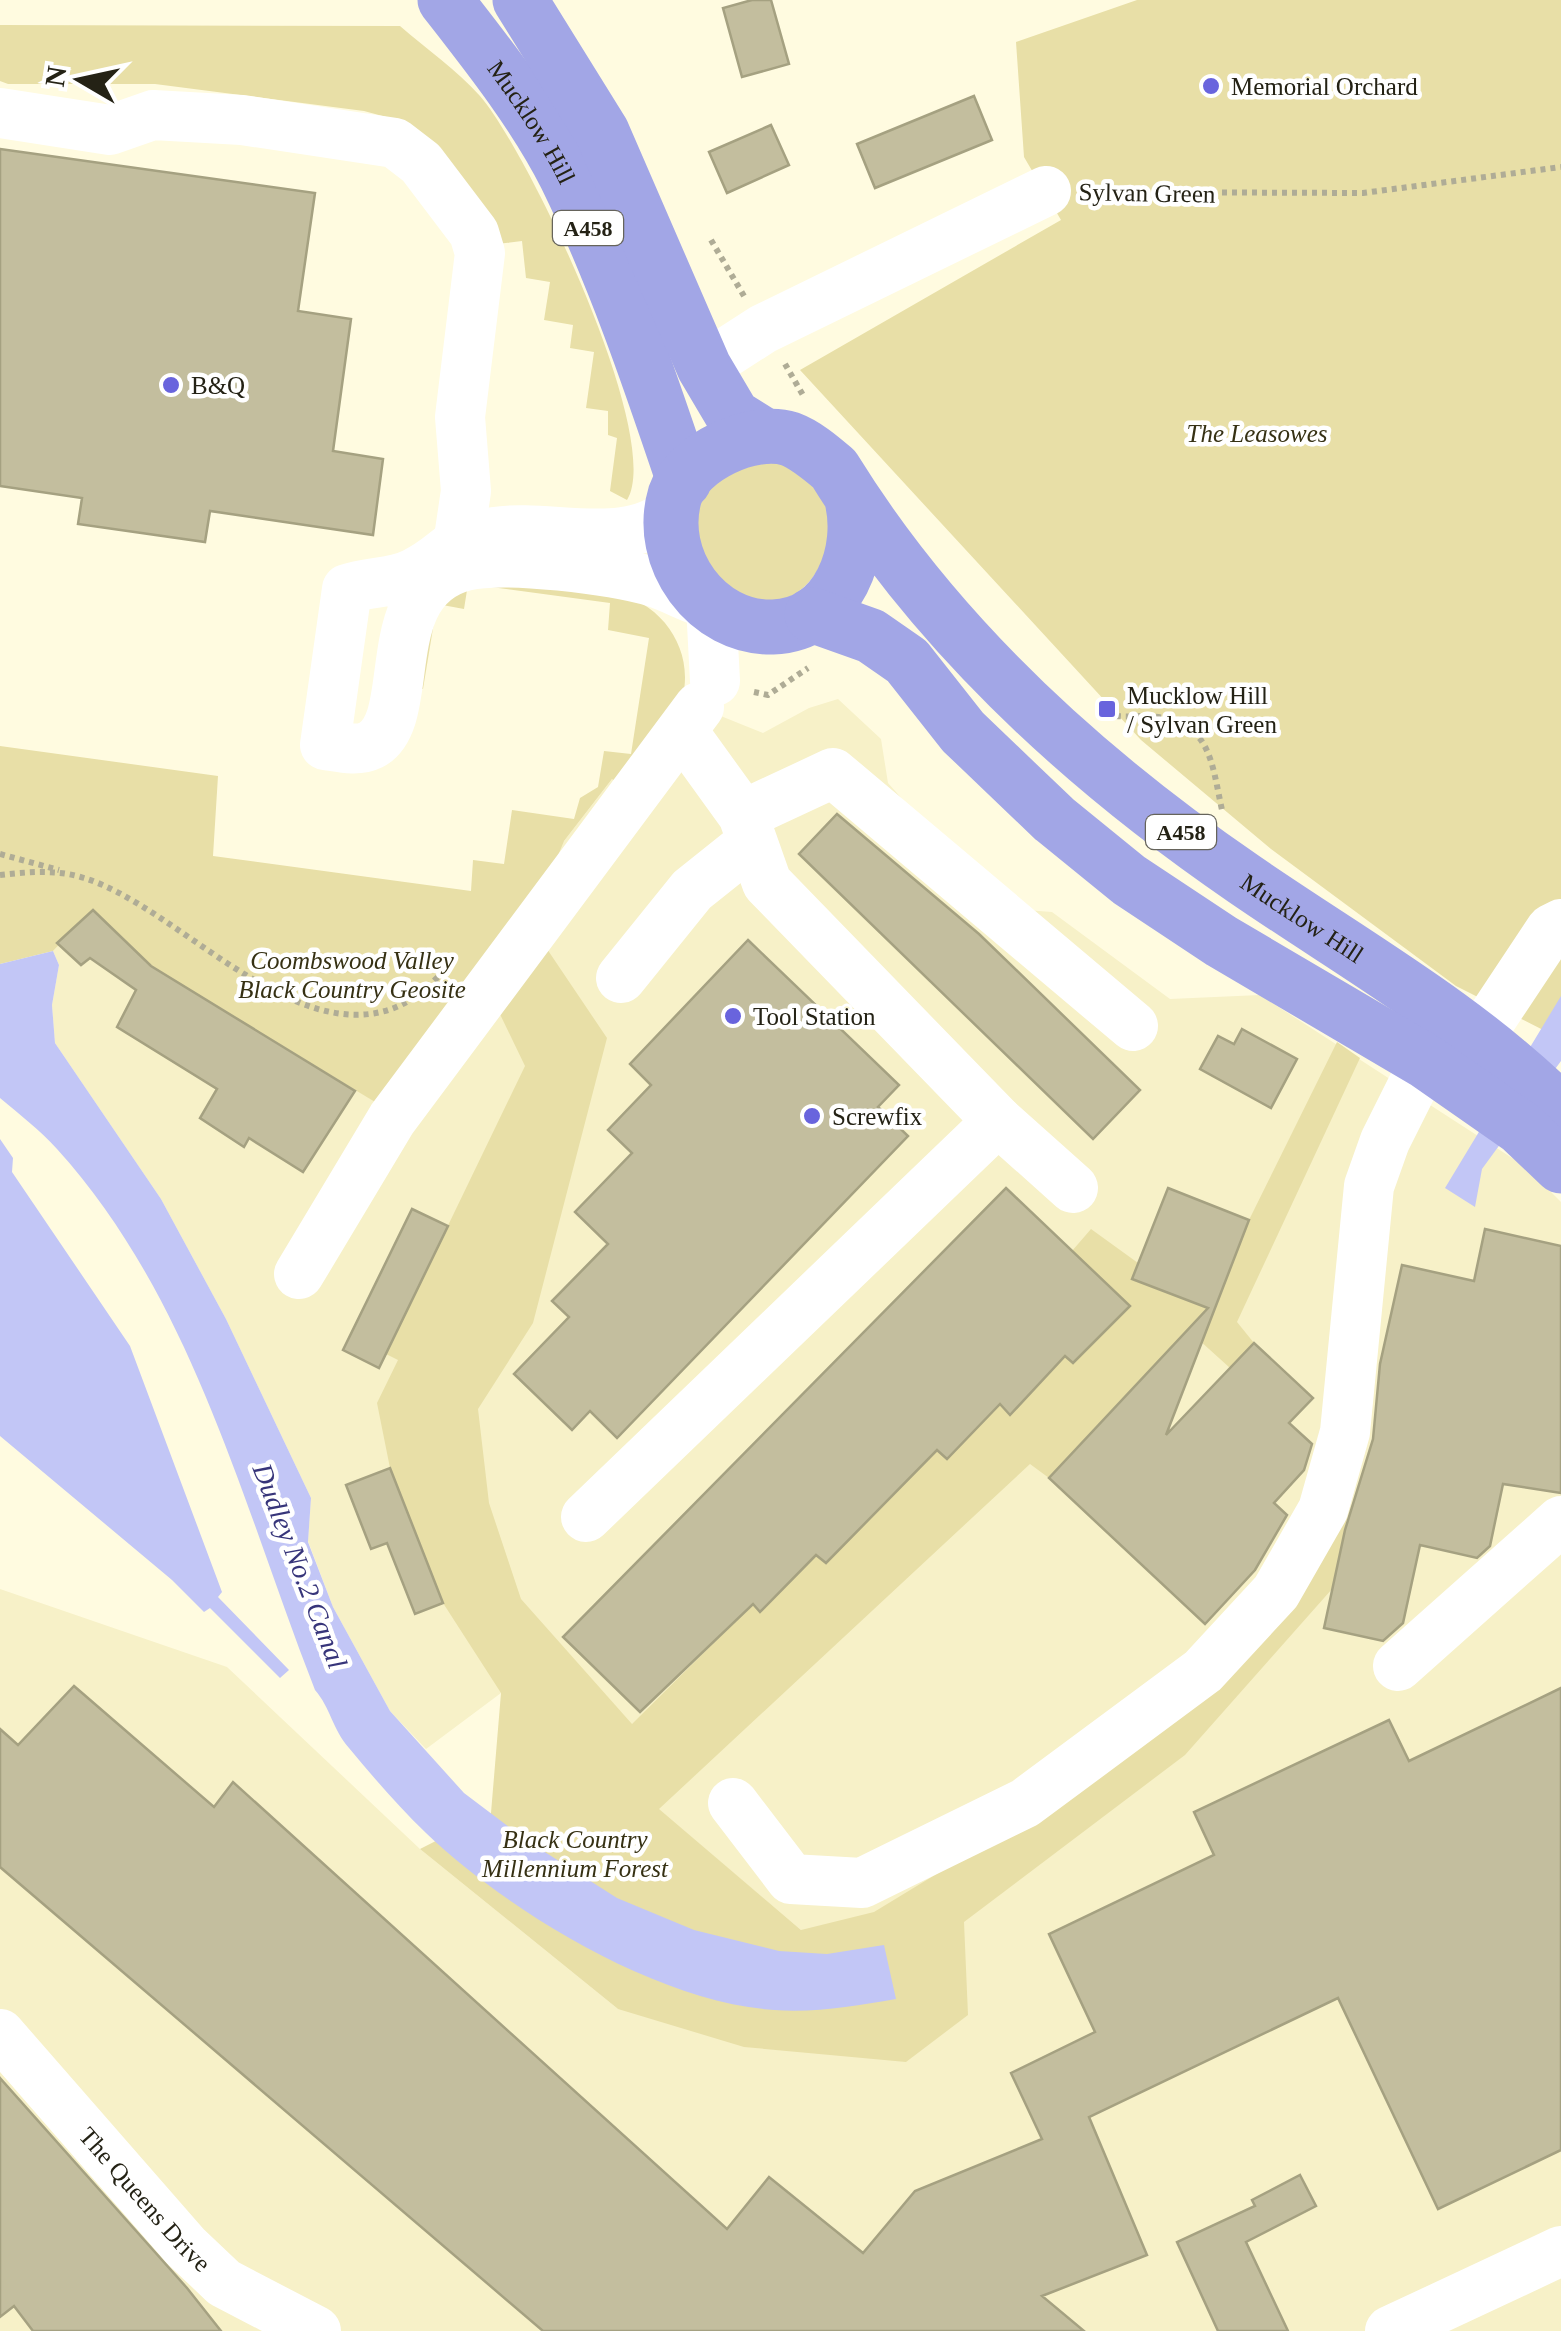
<svg xmlns="http://www.w3.org/2000/svg" width="1561" height="2331" font-family="Georgia,serif">
<style>
.built{fill:#f7f1c8}
.green{fill:#e8dfa7}
.water{fill:#c2c6f6}
.building{fill:#c3be9e;stroke:#a5a181;stroke-width:2.5}
.lines{fill:none;stroke-linecap:round;stroke-linejoin:round}
.path{stroke:#afac96;stroke-width:6;stroke-dasharray:5 5;stroke-linecap:butt}
.minor{stroke:#fff;stroke-width:50}
.highway{stroke:#a2a6e6;stroke-width:55}
.poi-dot{fill:#6964dd;stroke:#fff;stroke-width:4}
.labels{text-anchor:middle;dominant-baseline:central;stroke-width:9;stroke-linejoin:round;paint-order:stroke}
.shield{fill:#fff;stroke:#66645b;stroke-width:2.5}
.shield-label{font-size:22px;font-weight:bold;fill:#242215}
.poi-label{font-size:25px;fill:#242215;stroke:#fff;text-anchor:start}
.street-label{font-size:25px;fill:#242215;stroke:#fff}
.park-label{font-size:25px;font-style:italic;fill:#363114;stroke:#fff}
.water-label{font-size:28px;font-style:italic;fill:#37357a;stroke:#fff}
</style>
<rect width="100%" height="100%" fill="#fffbe0"/>
<polygon class="built" points="838,699 881,739 888,783 999,908 1052,912 1170,999 1260,995 1526,1167 1561,1202 1561,2331 0,2331 0,1589 227,1667 420,1849 618,2009 801,1930 659,1810 501,1693 426,1749 390,1711 333,1607 308,1541 311,1498 226,1319 161,1199 55,1043 52,1005 59,965 53,951 93,910 375,1102 526,862 564,841 613,778 619,783 681,700 763,733 809,708"/>
<g class="green">
<polygon points="1137,0 1561,0 1561,1048 1551,1034 1456,986 1271,849 1141,740 800,370 1061,220 1024,157 1016,42"/>
<path d="M 0,25 L 400,26 C 425,48 457,70 480,96 C 528,151 665,438 627,500 L 610,491 L 617,438 L 608,435 L 608,411 L 586,408 L 594,352 L 570,348 L 573,325 L 544,320 L 550,282 L 526,278 L 522,241 L 497,244 L 401,121 L 364,111 L 155,84 L 8,84 L 0,81 Z"/>
<path d="M 776,458 C 788,465 808,472 816,482 C 851,526 816,616 752,600 C 738,596 723,586 710,579 L 689,523 L 708,480 Z"/>
<path d="M 477,575 L 614,583 L 613,592 C 669,604 703,663 675,717 C 663,742 638,763 619,783 L 612,779 L 564,841 L 544,889 L 375,1102 L 151,966 L 93,910 L 53,951 L 0,964 L 0,746 L 218,776 L 213,856 L 471,891 L 473,860 L 504,864 L 512,810 L 574,819 L 580,798 L 598,787 L 604,751 L 631,754 L 649,638 L 608,630 L 610,603 L 468,584 L 464,609 L 437,604 L 423,689 L 414,688 C 422,632 413,594 477,575 Z"/>
<polygon points="545,946 607,1038 533,1323 478,1409 489,1503 521,1599 632,1724 753,1604 761,1611 816,1555 826,1563 937,1450 947,1459 1000,1404 1010,1414 1065,1356 1073,1363 1129,1306 1072,1251 1091,1229 1138,1263 1183,1281 1177,1296 1214,1310 1249,1220 1337,1042 1360,1058 1237,1322 1254,1343 1230,1368 1188,1330 1049,1478 1030,1464 659,1809 801,1930 874,1912 1080,1787 1229,1662 1347,1518 1332,1589 1185,1755 964,1922 968,2015 906,2062 744,2047 618,2009 420,1849 491,1813 501,1693 443,1603 390,1468 377,1403 398,1360 386,1354 525,1066 497,1008"/>
</g>
<g class="water">
<path d="M 53,951 L 59,965 L 52,1005 L 55,1043 L 161,1199 L 226,1319 L 311,1498 L 308,1542 L 333,1607 L 390,1711 L 464,1793 L 526,1840 L 617,1898 L 694,1930 L 779,1951 L 827,1954 L 884,1945 L 896,1999 C 855,2006 816,2013 774,2010 C 658,2002 509,1912 426,1833 C 399,1807 373,1777 349,1748 C 333,1730 330,1707 315,1690 C 243,1506 193,1299 57,1149 C 40,1130 19,1114 0,1098 L 0,964 Z"/>
<polygon points="1561,996 1561,1061 1482,1169 1475,1207 1445,1188"/>
<polygon points="0,1139 13,1158 12,1172 130,1346 222,1592 218,1597 289,1670 280,1678 210,1608 204,1612 172,1580 0,1436"/>
</g>
<g class="building">
<polygon points="752,0 771,0 789,64 742,77 723,8"/>
<polygon points="974,96 992,140 875,188 857,144"/>
<polygon points="771,125 789,165 727,193 709,152"/>
<polygon points="0,149 315,193 298,311 351,319 333,451 383,459 373,535 210,511 205,542 78,524 82,498 0,486"/>
<polygon points="837,814 979,934 1140,1090 1093,1139 799,854"/>
<polygon points="93,910 151,966 355,1091 303,1172 249,1138 244,1147 200,1118 217,1089 117,1027 136,990 90,958 81,965 57,943"/>
<polygon points="748,940 899,1085 878,1107 908,1136 617,1438 590,1411 572,1430 514,1374 569,1317 552,1301 608,1244 575,1212 632,1153 608,1130 651,1085 630,1064"/>
<polygon points="1242,1029 1297,1059 1271,1108 1200,1069 1218,1036 1234,1044"/>
<polygon points="1006,1188 1130,1306 1073,1363 1065,1356 1010,1415 1000,1404 947,1459 937,1450 826,1563 816,1555 760,1612 753,1604 640,1712 563,1637"/>
<polygon points="1168,1188 1249,1220 1166,1435 1254,1343 1313,1398 1289,1423 1312,1444 1304,1470 1274,1503 1287,1515 1255,1570 1205,1624 1049,1478 1208,1308 1132,1279"/>
<polygon points="412,1209 448,1226 379,1368 343,1350"/>
<polygon points="1485,1229 1561,1246 1561,1493 1503,1484 1490,1546 1477,1558 1420,1545 1403,1623 1383,1641 1324,1628 1345,1530 1373,1439 1380,1364 1402,1265 1474,1281"/>
<polygon points="390,1468 443,1603 415,1614 387,1543 371,1549 346,1485"/>
<polygon points="74,1686 214,1807 233,1782 727,2229 769,2177 863,2253 915,2191 1042,2139 1011,2073 1095,2032 1049,1934 1214,1855 1194,1812 1389,1720 1409,1761 1561,1688 1561,2150 1438,2209 1338,1998 1089,2117 1147,2255 1042,2296 1084,2331 543,2331 0,1867 0,1729 18,1745"/>
<polygon points="0,2078 187,2288 221,2331 33,2331 14,2306 0,2317"/>
<polygon points="1300,2175 1316,2206 1246,2242 1288,2331 1218,2331 1177,2242 1255,2206 1252,2200"/>
</g>
<g class="lines">
<g class="path">
<polyline points="1082,192 1363,193 1561,167"/>
<polyline points="711,240 744,296"/>
<polyline points="785,364 804,397"/>
<polyline points="754,692 768,695 808,668"/>
<path d="M 1106,714 C 1121,718 1131,716 1146,716 C 1211,719 1211,760 1222,810"/>
<polyline points="0,854 59,870"/>
<path d="M 0,875 C 27,872 57,869 84,878 C 176,906 291,1047 394,1008 C 418,999 437,977 455,961"/>
</g>
<g class="minor">
<polyline points="0,113 110,130 153,115 242,120 395,143 421,163 474,233 480,253 460,417 466,491 459,538"/>
<polyline points="704,367 763,329 1046,191"/>
<path d="M 674,509 C 630,553 550,523 495,532 C 447,539 452,554 414,573 C 393,584 369,581 347,589 L 325,745 C 339,747 357,752 371,745 C 420,719 373,589 465,566 C 506,556 613,570 654,582 C 674,589 692,599 711,605 L 715,681"/>
<polyline points="743,815 833,773 1133,1026"/>
<polyline points="621,978 692,890 752,842"/>
<polyline points="1480,1036 1551,929 1561,924"/>
<polyline points="998,1121 1073,1188"/>
<polyline points="299,1274 392,1119 699,707"/>
<polyline points="586,1517 998,1121 767,883 743,815 683,732"/>
<polyline points="1398,1666 1561,1521"/>
<polyline points="733,1803 791,1879 862,1883 1025,1803 1203,1671 1276,1592 1323,1510 1345,1432 1369,1186 1385,1141 1425,1061"/>
<path id="s1" d="M 0,2034 L 186,2247 L 224,2283 L 316,2331"/>
<polyline points="1390,2331 1561,2251"/>
</g>
<g class="highway">
<path id="s2" d="M 445,0 C 488,55 534,113 566,176 C 614,274 649,377 684,481"/>
<polyline points="520,0 602,132 704,367 733,416 765,436"/>
<path id="s3" d="M 851,496 C 866,550 839,625 773,627 C 707,629 656,559 675,495 C 688,457 752,427 790,439 C 806,445 821,458 834,469 C 936,634 1085,770 1244,879 C 1353,954 1467,1017 1561,1111"/>
<polyline points="812,615 871,636 907,661 963,732 1054,819 1129,880 1221,941 1425,1061 1521,1128 1561,1166"/>
</g>
</g>
<g class="poi-dot">
<circle cx="1211" cy="86" r="10"/>
<circle cx="171" cy="385" r="10"/>
<rect x="1097" y="699" width="20" height="20" rx="5"/>
<circle cx="733" cy="1016" r="10"/>
<circle cx="812" cy="1116" r="10"/>
</g>
<g class="labels">
<g class="shield">
<rect x="553" y="211" width="70" height="34" rx="8"/>
<rect x="1146" y="815" width="70" height="34" rx="8"/>
</g>
<g class="shield-label">
<text x="588" y="228">A458</text>
<text x="1181" y="832">A458</text>
</g>
<g class="poi-label">
<text x="1231" y="86">Memorial Orchard</text>
<text x="191" y="385">B&amp;Q</text>
<text x="1127" y="695">Mucklow Hill<tspan x="1127" dy="29">/ Sylvan Green</tspan></text>
<text x="753" y="1016">Tool Station</text>
<text x="832" y="1116">Screwfix</text>
</g>
<g class="street-label">
<text stroke="none"><textPath href="#s2" startOffset="150">Mucklow Hill</textPath></text>
<text transform="translate(1147 193) rotate(1)">Sylvan Green</text>
<text stroke="none"><textPath href="#s3" startOffset="1210">Mucklow Hill</textPath></text>
<text stroke="none"><textPath href="#s1" startOffset="220">The Queens Drive</textPath></text>
</g>
<g class="park-label">
<text x="1257" y="433">The Leasowes</text>
<text x="352" y="960">Coombswood Valley<tspan x="352" dy="29">Black Country Geosite</tspan></text>
<text x="575" y="1839">Black Country<tspan x="575" dy="29">Millennium Forest</tspan></text>
</g>
<g class="water-label">
<text transform="translate(300 1566) rotate(69)">Dudley No.2 Canal</text>
</g>
</g>
<g transform="translate(80 80) rotate(279)" stroke="#ffffff" stroke-width="8" paint-order="stroke">
<path d="M0-8L18 38L0 25L-18 38Z" fill="#242215"/>
<text y="-15" font-size="28" font-weight="bold" text-anchor="middle" fill="#242215">N</text>
</g>
</svg>
